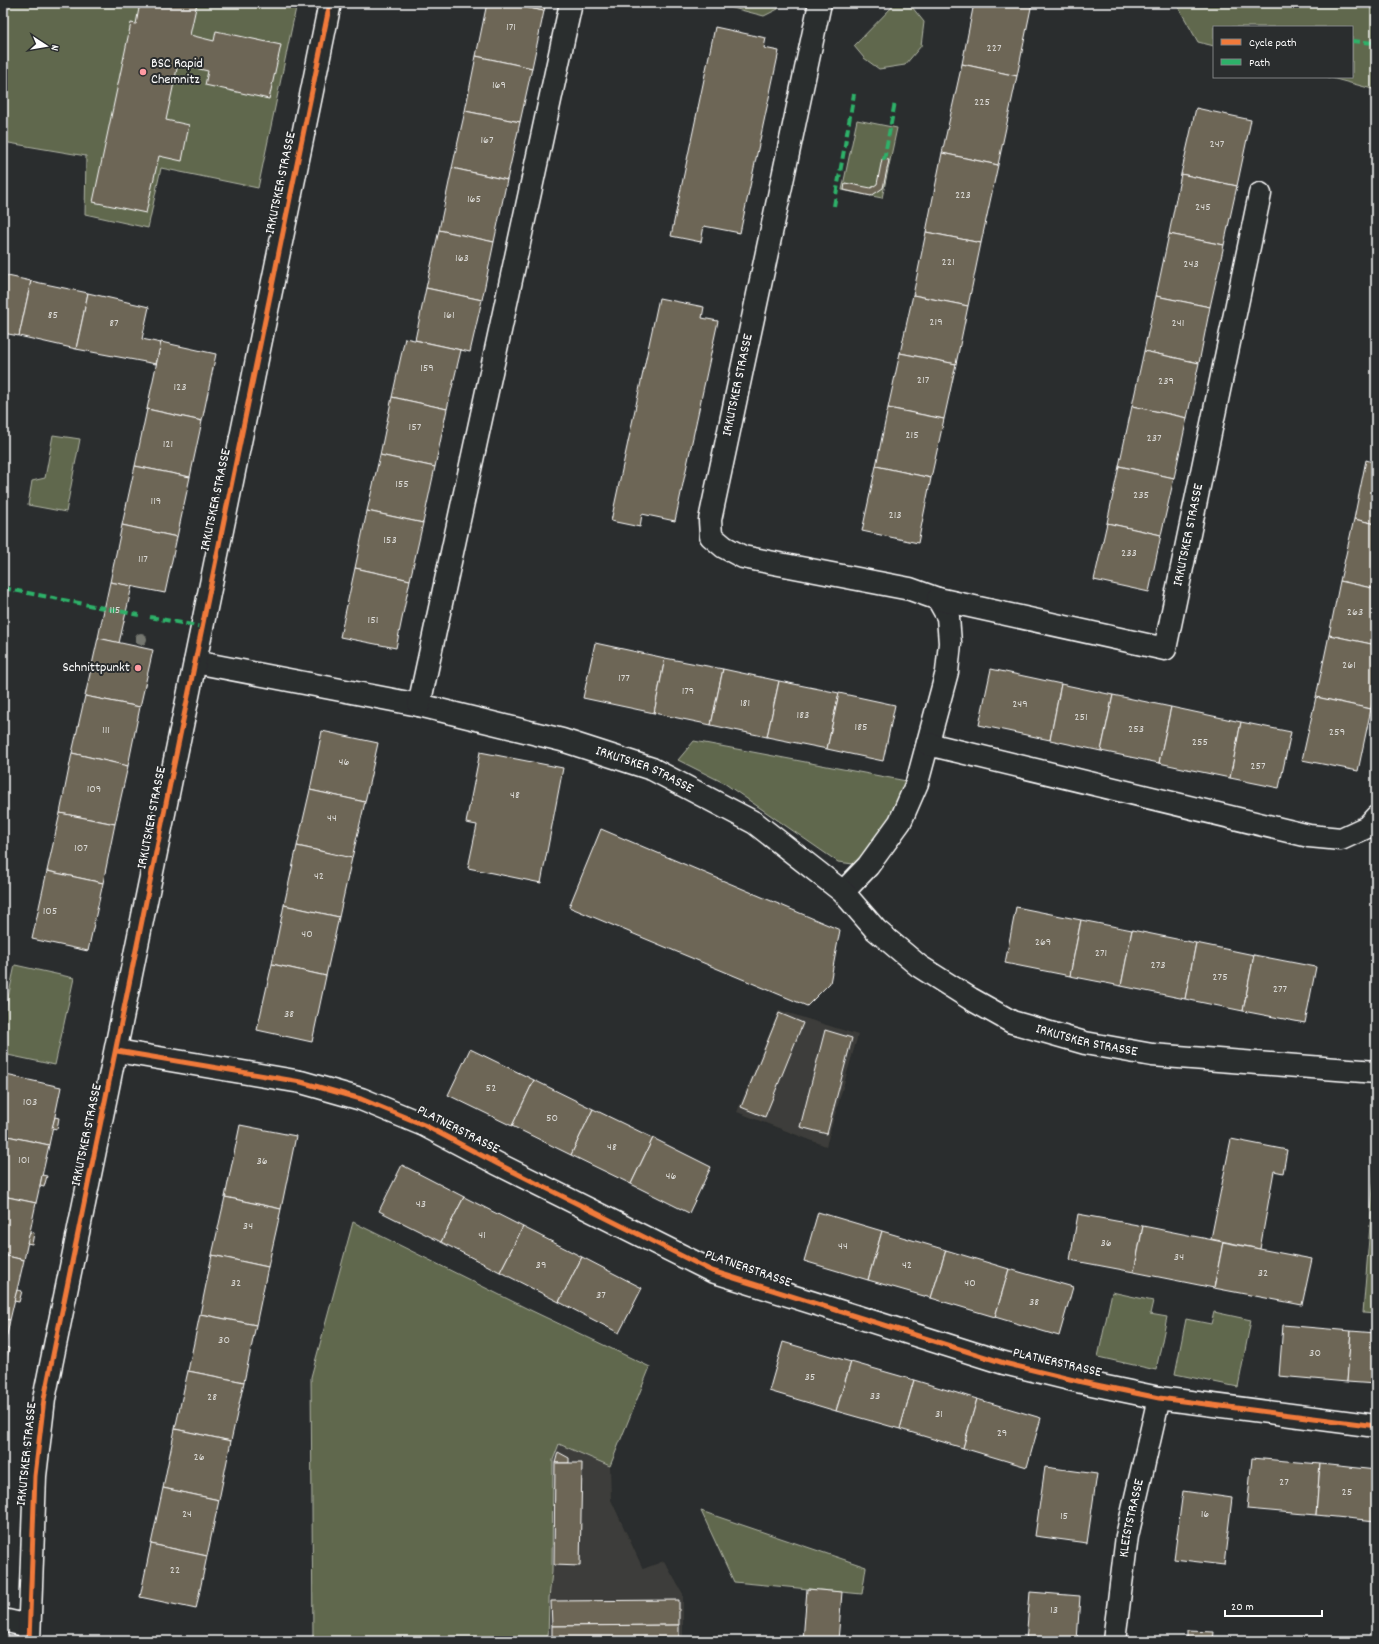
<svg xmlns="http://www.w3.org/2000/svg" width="1379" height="1644" font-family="Dekko,sans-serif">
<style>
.built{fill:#3e3e3a}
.green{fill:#60684e;stroke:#b0b4a6}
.building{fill:#6d6656;stroke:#fff}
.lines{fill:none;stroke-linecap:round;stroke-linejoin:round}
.minor-casing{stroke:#fff;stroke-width:25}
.minor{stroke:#2a2d2e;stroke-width:22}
.quiet{stroke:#2db169;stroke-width:4;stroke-dasharray:8 4;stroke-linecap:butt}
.cycleway-casing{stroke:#2a2d2e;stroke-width:8}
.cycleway{stroke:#f17a3a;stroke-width:5}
.tree{fill:#747770}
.poi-dot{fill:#ff9aa2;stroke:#2a2d2e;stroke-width:1.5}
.labels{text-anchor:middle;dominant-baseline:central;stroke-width:4;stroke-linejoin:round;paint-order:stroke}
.number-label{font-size:12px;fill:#dad9d5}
.poi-label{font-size:14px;fill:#fff;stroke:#2a2d2e;text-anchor:start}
.street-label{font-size:14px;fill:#fff;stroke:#2a2d2e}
</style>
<rect width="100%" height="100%" fill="#2a2d2e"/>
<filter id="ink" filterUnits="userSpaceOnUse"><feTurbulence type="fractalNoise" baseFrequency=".025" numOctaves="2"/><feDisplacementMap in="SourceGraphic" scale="8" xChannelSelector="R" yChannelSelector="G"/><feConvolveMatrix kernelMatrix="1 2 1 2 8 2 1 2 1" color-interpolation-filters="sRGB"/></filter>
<g filter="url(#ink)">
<g class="built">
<polygon points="779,1010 858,1035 826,1146 737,1112"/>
<polygon points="559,1444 610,1466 611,1500 643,1569 664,1561 683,1594 683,1641 548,1641 549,1598 552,1572 553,1460"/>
</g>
<g class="green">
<polygon points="3,3 297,3 258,188 161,168 148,228 85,214 86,156 3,142"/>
<polygon points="726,3 779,3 778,9 764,16 729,7"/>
<polygon points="896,3 912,7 924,22 921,46 905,65 879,69 864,58 854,46"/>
<polygon points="1176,3 1376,3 1376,90 1328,77 1352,77 1352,27 1214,27 1214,46 1198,42"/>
<polygon points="857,120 897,128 882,198 842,190"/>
<polygon points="53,435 80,439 66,512 28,505 32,481 45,478"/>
<polygon points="694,741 917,783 868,866 838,862 724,783 678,760"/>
<polygon points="15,965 74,978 55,1065 3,1054 3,1021"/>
<polygon points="1376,1151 1376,1314 1363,1313"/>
<polygon points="353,1222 528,1309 650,1367 610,1466 559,1444 553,1460 552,1572 549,1598 548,1641 313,1641 311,1377"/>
<polygon points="1112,1292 1153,1301 1150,1314 1167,1317 1156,1370 1098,1357"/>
<polygon points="1214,1312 1251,1320 1238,1387 1175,1374 1186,1319 1211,1324"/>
<polygon points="701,1511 866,1567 862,1594 734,1582"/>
</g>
<g class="building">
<polygon points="140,3 197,3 190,35 214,41 216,31 281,45 269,99 205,85 208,71 178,64 166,120 189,125 182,161 159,156 146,213 93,202 131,23 136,24"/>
<polygon points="487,3 506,3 544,11 532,68 476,56"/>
<polygon points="506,3 546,3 544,11"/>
<polygon points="974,3 1032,3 1017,76 962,64"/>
<polygon points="715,27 766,38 764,48 779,51 740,233 704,226 701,242 671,236"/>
<polygon points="476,56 532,68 520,122 465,111"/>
<polygon points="962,64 1017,76 998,165 942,153"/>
<polygon points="1196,108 1251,120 1237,186 1181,174"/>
<polygon points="465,111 520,122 507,180 452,168"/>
<polygon points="942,153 998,165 981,243 926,232"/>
<polygon points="882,159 889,160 883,188 871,196 844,190 845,183 871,188 877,184"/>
<polygon points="452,168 507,180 494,242 439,230"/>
<polygon points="1181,174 1237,186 1224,245 1169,234"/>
<polygon points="439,230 494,242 482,300 426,288"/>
<polygon points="926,232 981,243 968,306 913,295"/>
<polygon points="1169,234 1224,245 1210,307 1156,296"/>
<polygon points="3,275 31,281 19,336 3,333"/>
<polygon points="31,281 88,293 76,349 19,336"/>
<polygon points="426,288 482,300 470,352 415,340"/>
<polygon points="88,293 149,307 142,339 161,343 156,364 76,349"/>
<polygon points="913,295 968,306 956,364 900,353"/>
<polygon points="1156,296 1210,307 1199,363 1144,351"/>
<polygon points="659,298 704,307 702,318 718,321 675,521 642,514 640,527 611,521"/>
<polygon points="405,338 461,350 447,409 392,397"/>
<polygon points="161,342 216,354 202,421 147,409"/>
<polygon points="1144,351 1199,363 1187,418 1132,406"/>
<polygon points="900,353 956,364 944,419 888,408"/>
<polygon points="392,397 447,409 435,467 380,455"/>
<polygon points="1132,406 1187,418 1174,478 1119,466"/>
<polygon points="888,408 944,419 931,478 876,466"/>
<polygon points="147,409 202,421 190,477 135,466"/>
<polygon points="380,455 435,467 423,523 367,511"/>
<polygon points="1366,460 1376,463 1376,524 1354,519"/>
<polygon points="135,466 190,477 177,537 122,525"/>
<polygon points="876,466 931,478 918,543 862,531"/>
<polygon points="1119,466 1174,478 1161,535 1107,523"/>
<polygon points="367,511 423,523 410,580 355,568"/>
<polygon points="1354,519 1376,524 1376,589 1340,581"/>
<polygon points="1107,523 1161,535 1149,592 1094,580"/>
<polygon points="122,525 177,537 165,593 110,582"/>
<polygon points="355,568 410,580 396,648 340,637"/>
<polygon points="1340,581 1376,589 1376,645 1329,635"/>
<polygon points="110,582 132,586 119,643 98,638"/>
<polygon points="1329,635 1376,645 1376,686 1371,709 1316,697"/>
<polygon points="98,638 153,650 140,707 85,696"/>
<polygon points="595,643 665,658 654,713 583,698"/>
<polygon points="665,658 723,669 711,725 654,713"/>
<polygon points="723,669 779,681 767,737 711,725"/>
<polygon points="991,669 1061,684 1050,740 979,725"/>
<polygon points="779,681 839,693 827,749 767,737"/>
<polygon points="1061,684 1113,695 1101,751 1050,740"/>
<polygon points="839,693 895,705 883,761 827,749"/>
<polygon points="1113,695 1171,707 1159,763 1101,751"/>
<polygon points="85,696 140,707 128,766 72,753"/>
<polygon points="1316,697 1371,709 1358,771 1302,760"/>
<polygon points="1171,707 1241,722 1230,778 1159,763"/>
<polygon points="1241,722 1291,732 1279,788 1230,778"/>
<polygon points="322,731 378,743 365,802 310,790"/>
<polygon points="480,752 563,768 541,883 468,868 477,825 466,823"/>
<polygon points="72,753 128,766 115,824 60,813"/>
<polygon points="310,790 365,802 352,858 297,846"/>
<polygon points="60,813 115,824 103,883 47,871"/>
<polygon points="601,829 840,930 830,983 807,1006 569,907"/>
<polygon points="297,846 352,858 339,917 284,905"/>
<polygon points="47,871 103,883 88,951 32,939"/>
<polygon points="284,905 339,917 326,976 272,964"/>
<polygon points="1016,907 1081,920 1070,976 1005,963"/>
<polygon points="1081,920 1132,930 1121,986 1070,976"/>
<polygon points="1132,930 1196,943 1185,999 1121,986"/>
<polygon points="1196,943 1254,955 1243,1011 1185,999"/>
<polygon points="1254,955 1316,967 1305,1023 1243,1011"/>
<polygon points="272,964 326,976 312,1042 257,1030"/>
<polygon points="779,1013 803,1023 765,1117 741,1107"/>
<polygon points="825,1030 852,1038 827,1134 800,1127"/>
<polygon points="470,1049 534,1080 512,1126 448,1095"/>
<polygon points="6,1075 61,1087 49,1145 3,1135 3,1088"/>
<polygon points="534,1080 593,1109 571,1155 512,1126"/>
<polygon points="593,1109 653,1138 631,1184 571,1155"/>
<polygon points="55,1117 59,1118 57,1129 52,1128"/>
<polygon points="240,1125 296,1136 281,1209 225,1197"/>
<polygon points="3,1135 49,1145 36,1203 3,1196"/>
<polygon points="653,1138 711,1167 689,1213 631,1184"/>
<polygon points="1231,1139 1287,1150 1283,1173 1274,1171 1260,1249 1211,1239"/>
<polygon points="402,1165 464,1197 441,1242 379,1211"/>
<polygon points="42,1175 47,1176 44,1187 40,1186"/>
<polygon points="3,1196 36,1203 24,1260 3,1255"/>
<polygon points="225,1197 281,1209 268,1267 212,1255"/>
<polygon points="464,1197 523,1227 500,1272 441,1242"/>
<polygon points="818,1212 882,1231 868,1280 804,1261"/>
<polygon points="1078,1214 1143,1226 1134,1272 1070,1260"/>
<polygon points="1143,1226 1223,1242 1214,1288 1134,1272"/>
<polygon points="523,1227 582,1257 559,1302 500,1272"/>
<polygon points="882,1231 946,1250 931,1298 868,1280"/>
<polygon points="30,1232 34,1233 32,1244 27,1243"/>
<polygon points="1223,1242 1312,1259 1302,1305 1214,1288"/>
<polygon points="946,1250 1009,1269 995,1317 931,1298"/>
<polygon points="3,1255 24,1260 10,1320 3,1319"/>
<polygon points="212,1255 268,1267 256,1325 200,1314"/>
<polygon points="582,1257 642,1288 619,1333 559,1302"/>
<polygon points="1009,1269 1073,1287 1059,1336 995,1317"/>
<polygon points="17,1290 22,1291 19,1302 14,1301"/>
<polygon points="200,1314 256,1325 244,1382 188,1371"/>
<polygon points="3,1319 10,1320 3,1355"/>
<polygon points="1283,1325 1351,1331 1347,1382 1279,1376"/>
<polygon points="1351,1331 1376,1333 1376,1384 1347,1382"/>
<polygon points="783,1342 851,1362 836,1411 769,1391"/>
<polygon points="5,1347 9,1348 7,1359 3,1359"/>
<polygon points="851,1362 914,1380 900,1429 836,1411"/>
<polygon points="188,1371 244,1382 231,1441 175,1429"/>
<polygon points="914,1380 977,1399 963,1448 900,1429"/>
<polygon points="977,1399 1041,1418 1027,1467 963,1448"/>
<polygon points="175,1429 231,1441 219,1500 163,1488"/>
<polygon points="558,1452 569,1458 569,1463 555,1463"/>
<polygon points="1252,1458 1320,1464 1316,1515 1247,1509"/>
<polygon points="555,1463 582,1463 580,1566 554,1565"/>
<polygon points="1320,1464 1376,1470 1376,1521 1316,1515"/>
<polygon points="1045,1467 1097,1474 1087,1543 1035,1536"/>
<polygon points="163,1488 219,1500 207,1556 151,1544"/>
<polygon points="1183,1491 1232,1498 1224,1565 1174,1559"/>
<polygon points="151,1544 207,1556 196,1609 140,1597"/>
<polygon points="807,1589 842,1592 838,1641 803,1641"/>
<polygon points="1030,1592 1080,1596 1077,1641 1026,1641"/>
<polygon points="679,1600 679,1625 552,1626 551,1601"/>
<polygon points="679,1625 679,1641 552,1641 552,1626"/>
<polygon points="1187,1631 1214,1632 1213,1641 1187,1641"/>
</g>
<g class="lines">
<defs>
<g id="minor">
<polyline points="820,3 710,520 711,536 724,547 743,557 910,589 938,599 948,617 950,643 947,672 917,783 900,822 868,866 843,892"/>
<path id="s1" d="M 938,599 L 1165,649 L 1260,194"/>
<path id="s2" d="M 195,662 L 419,705 L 562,740 L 652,769 L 755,823 L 843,892 L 876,930 L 919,966 L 971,999 L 1012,1022 L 1085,1043 L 1152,1055 L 1376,1072"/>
<polyline points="419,705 571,3"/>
<polyline points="928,744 1309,836 1341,839 1367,827 1376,817"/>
<polyline points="117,1051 301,1082 361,1099 424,1125 498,1164 712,1271 1004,1363 1082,1382 1159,1398 1376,1426"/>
<polyline points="3,1620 29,1626"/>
<polyline points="29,1641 35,1476 44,1399 330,3"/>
<path id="s3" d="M 1114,1641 L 1127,1536 L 1159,1398"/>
</g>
</defs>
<use href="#minor" class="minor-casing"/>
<use href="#minor" class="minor"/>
<g class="quiet">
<polyline points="1352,41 1376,43"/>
<polyline points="884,160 895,102"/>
<polyline points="834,206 854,94"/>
<polyline points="3,588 139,615"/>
<polyline points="150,617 202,627"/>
</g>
<defs>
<g id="cycleway">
<polyline points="117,1051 301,1082 361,1099 424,1125 498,1164 712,1271 1004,1363 1082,1382 1159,1398 1376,1426"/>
<polyline points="29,1641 35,1476 44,1399 330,3"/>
</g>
</defs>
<use href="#cycleway" class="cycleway-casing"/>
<use href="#cycleway" class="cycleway"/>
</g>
<circle class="tree" cx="141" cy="639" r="6"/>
</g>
<g class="poi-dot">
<circle cx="143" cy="72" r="4"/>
<circle cx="138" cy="668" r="4"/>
</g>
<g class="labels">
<g class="number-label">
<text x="511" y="27">171</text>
<text x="994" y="48">227</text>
<text x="499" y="85">169</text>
<text x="982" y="102">225</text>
<text x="487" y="140">167</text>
<text x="1217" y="144">247</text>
<text x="963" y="195">223</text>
<text x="474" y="199">165</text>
<text x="1203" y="207">245</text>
<text x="462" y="258">163</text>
<text x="948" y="262">221</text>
<text x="1191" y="264">243</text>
<text x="53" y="315">85</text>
<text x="449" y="315">161</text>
<text x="936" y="322">219</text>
<text x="114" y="323">87</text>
<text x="1178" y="323">241</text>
<text x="427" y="368">159</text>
<text x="923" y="380">217</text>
<text x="1166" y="381">239</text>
<text x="180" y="387">123</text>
<text x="415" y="427">157</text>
<text x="912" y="435">215</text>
<text x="1154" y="438">237</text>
<text x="168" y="444">121</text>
<text x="402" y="484">155</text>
<text x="1141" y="495">235</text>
<text x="156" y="501">119</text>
<text x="895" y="515">213</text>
<text x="390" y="540">153</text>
<text x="1129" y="553">233</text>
<text x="143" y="559">117</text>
<text x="115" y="610">115</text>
<text x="1355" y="612">263</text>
<text x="373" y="620">151</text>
<text x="1349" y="665">261</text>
<text x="624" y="678">177</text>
<text x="688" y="691">179</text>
<text x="745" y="703">181</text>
<text x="1020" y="704">249</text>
<text x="803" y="715">183</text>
<text x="1081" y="717">251</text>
<text x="861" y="727">185</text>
<text x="1136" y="729">253</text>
<text x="106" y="730">111</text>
<text x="1337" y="732">259</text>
<text x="1200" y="742">255</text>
<text x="344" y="762">46</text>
<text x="1258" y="766">257</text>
<text x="94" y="789">109</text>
<text x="515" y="795">48</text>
<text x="332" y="818">44</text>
<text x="81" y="848">107</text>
<text x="319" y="876">42</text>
<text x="50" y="911">105</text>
<text x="307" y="934">40</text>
<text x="1043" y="942">269</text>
<text x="1101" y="953">271</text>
<text x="1158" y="965">273</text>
<text x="1220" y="977">275</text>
<text x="1280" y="989">277</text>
<text x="289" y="1014">38</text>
<text x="491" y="1088">52</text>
<text x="30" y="1102">103</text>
<text x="552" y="1118">50</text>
<text x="612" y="1147">48</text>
<text x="24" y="1160">101</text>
<text x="262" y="1161">36</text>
<text x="671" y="1176">46</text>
<text x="421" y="1204">43</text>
<text x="248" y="1226">34</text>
<text x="482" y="1235">41</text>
<text x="1106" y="1243">36</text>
<text x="843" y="1246">44</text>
<text x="1179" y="1257">34</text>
<text x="541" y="1265">39</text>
<text x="907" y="1265">42</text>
<text x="1263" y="1273">32</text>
<text x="236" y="1283">32</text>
<text x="970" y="1283">40</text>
<text x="601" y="1295">37</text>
<text x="1034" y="1302">38</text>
<text x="224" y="1340">30</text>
<text x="1315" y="1353">30</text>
<text x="810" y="1377">35</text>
<text x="875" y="1396">33</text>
<text x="212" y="1397">28</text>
<text x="939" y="1414">31</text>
<text x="1002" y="1433">29</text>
<text x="199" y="1457">26</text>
<text x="1284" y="1482">27</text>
<text x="1347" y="1492">25</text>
<text x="187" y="1514">24</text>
<text x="1205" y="1514">16</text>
<text x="1064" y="1516">15</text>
<text x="175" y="1570">22</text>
<text x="1054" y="1610">13</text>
</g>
<g class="poi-label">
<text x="151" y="64">BSC Rapid<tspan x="151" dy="16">Chemnitz</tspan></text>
<text x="130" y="668" text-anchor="end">Schnittpunkt</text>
</g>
<g class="street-label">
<text transform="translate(281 183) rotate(-78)">IRKUTSKER STRASSE</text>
<text transform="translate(738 385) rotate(-78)">IRKUTSKER STRASSE</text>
<text transform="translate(216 500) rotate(-78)">IRKUTSKER STRASSE</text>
<text stroke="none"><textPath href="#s1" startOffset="349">IRKUTSKER STRASSE</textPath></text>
<text stroke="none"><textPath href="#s2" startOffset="463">IRKUTSKER STRASSE</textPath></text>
<text transform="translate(152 818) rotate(-79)">IRKUTSKER STRASSE</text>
<text stroke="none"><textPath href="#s2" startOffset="990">IRKUTSKER STRASSE</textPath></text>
<text transform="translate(458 1130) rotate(27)">PLATNERSTRASSE</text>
<text transform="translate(87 1135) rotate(-78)">IRKUTSKER STRASSE</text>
<text transform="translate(748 1269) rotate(19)">PLATNERSTRASSE</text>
<text transform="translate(1057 1363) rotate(13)">PLATNERSTRASSE</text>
<text transform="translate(27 1454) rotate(-84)">IRKUTSKER STRASSE</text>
<text stroke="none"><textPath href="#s3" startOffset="124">KLEISTSTRASSE</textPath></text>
</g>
</g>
<rect width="1379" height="1644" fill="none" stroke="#2a2d2e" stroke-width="16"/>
<rect x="8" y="8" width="1363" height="1628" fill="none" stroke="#fff" stroke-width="1.5" filter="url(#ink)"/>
<rect x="1213" y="26" width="140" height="52" fill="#2a2d2e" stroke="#7f8182"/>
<rect x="1221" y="39" width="20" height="6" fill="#f17a3a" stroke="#7f8182"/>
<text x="1249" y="46" font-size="12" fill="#ffffff">Cycle path</text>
<rect x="1221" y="59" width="20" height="6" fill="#2db169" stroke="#7f8182"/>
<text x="1249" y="66" font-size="12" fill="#ffffff">Path</text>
<g transform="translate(46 46) rotate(102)" stroke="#2a2d2e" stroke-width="3" paint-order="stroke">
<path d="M0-3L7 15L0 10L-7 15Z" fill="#ffffff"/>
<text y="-6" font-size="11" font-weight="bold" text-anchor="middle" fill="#ffffff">N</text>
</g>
<path d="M1225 1610v6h97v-6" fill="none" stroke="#ffffff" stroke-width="2"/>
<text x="1231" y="1610" font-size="12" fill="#ffffff" stroke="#2a2d2e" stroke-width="3" paint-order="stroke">20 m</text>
</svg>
